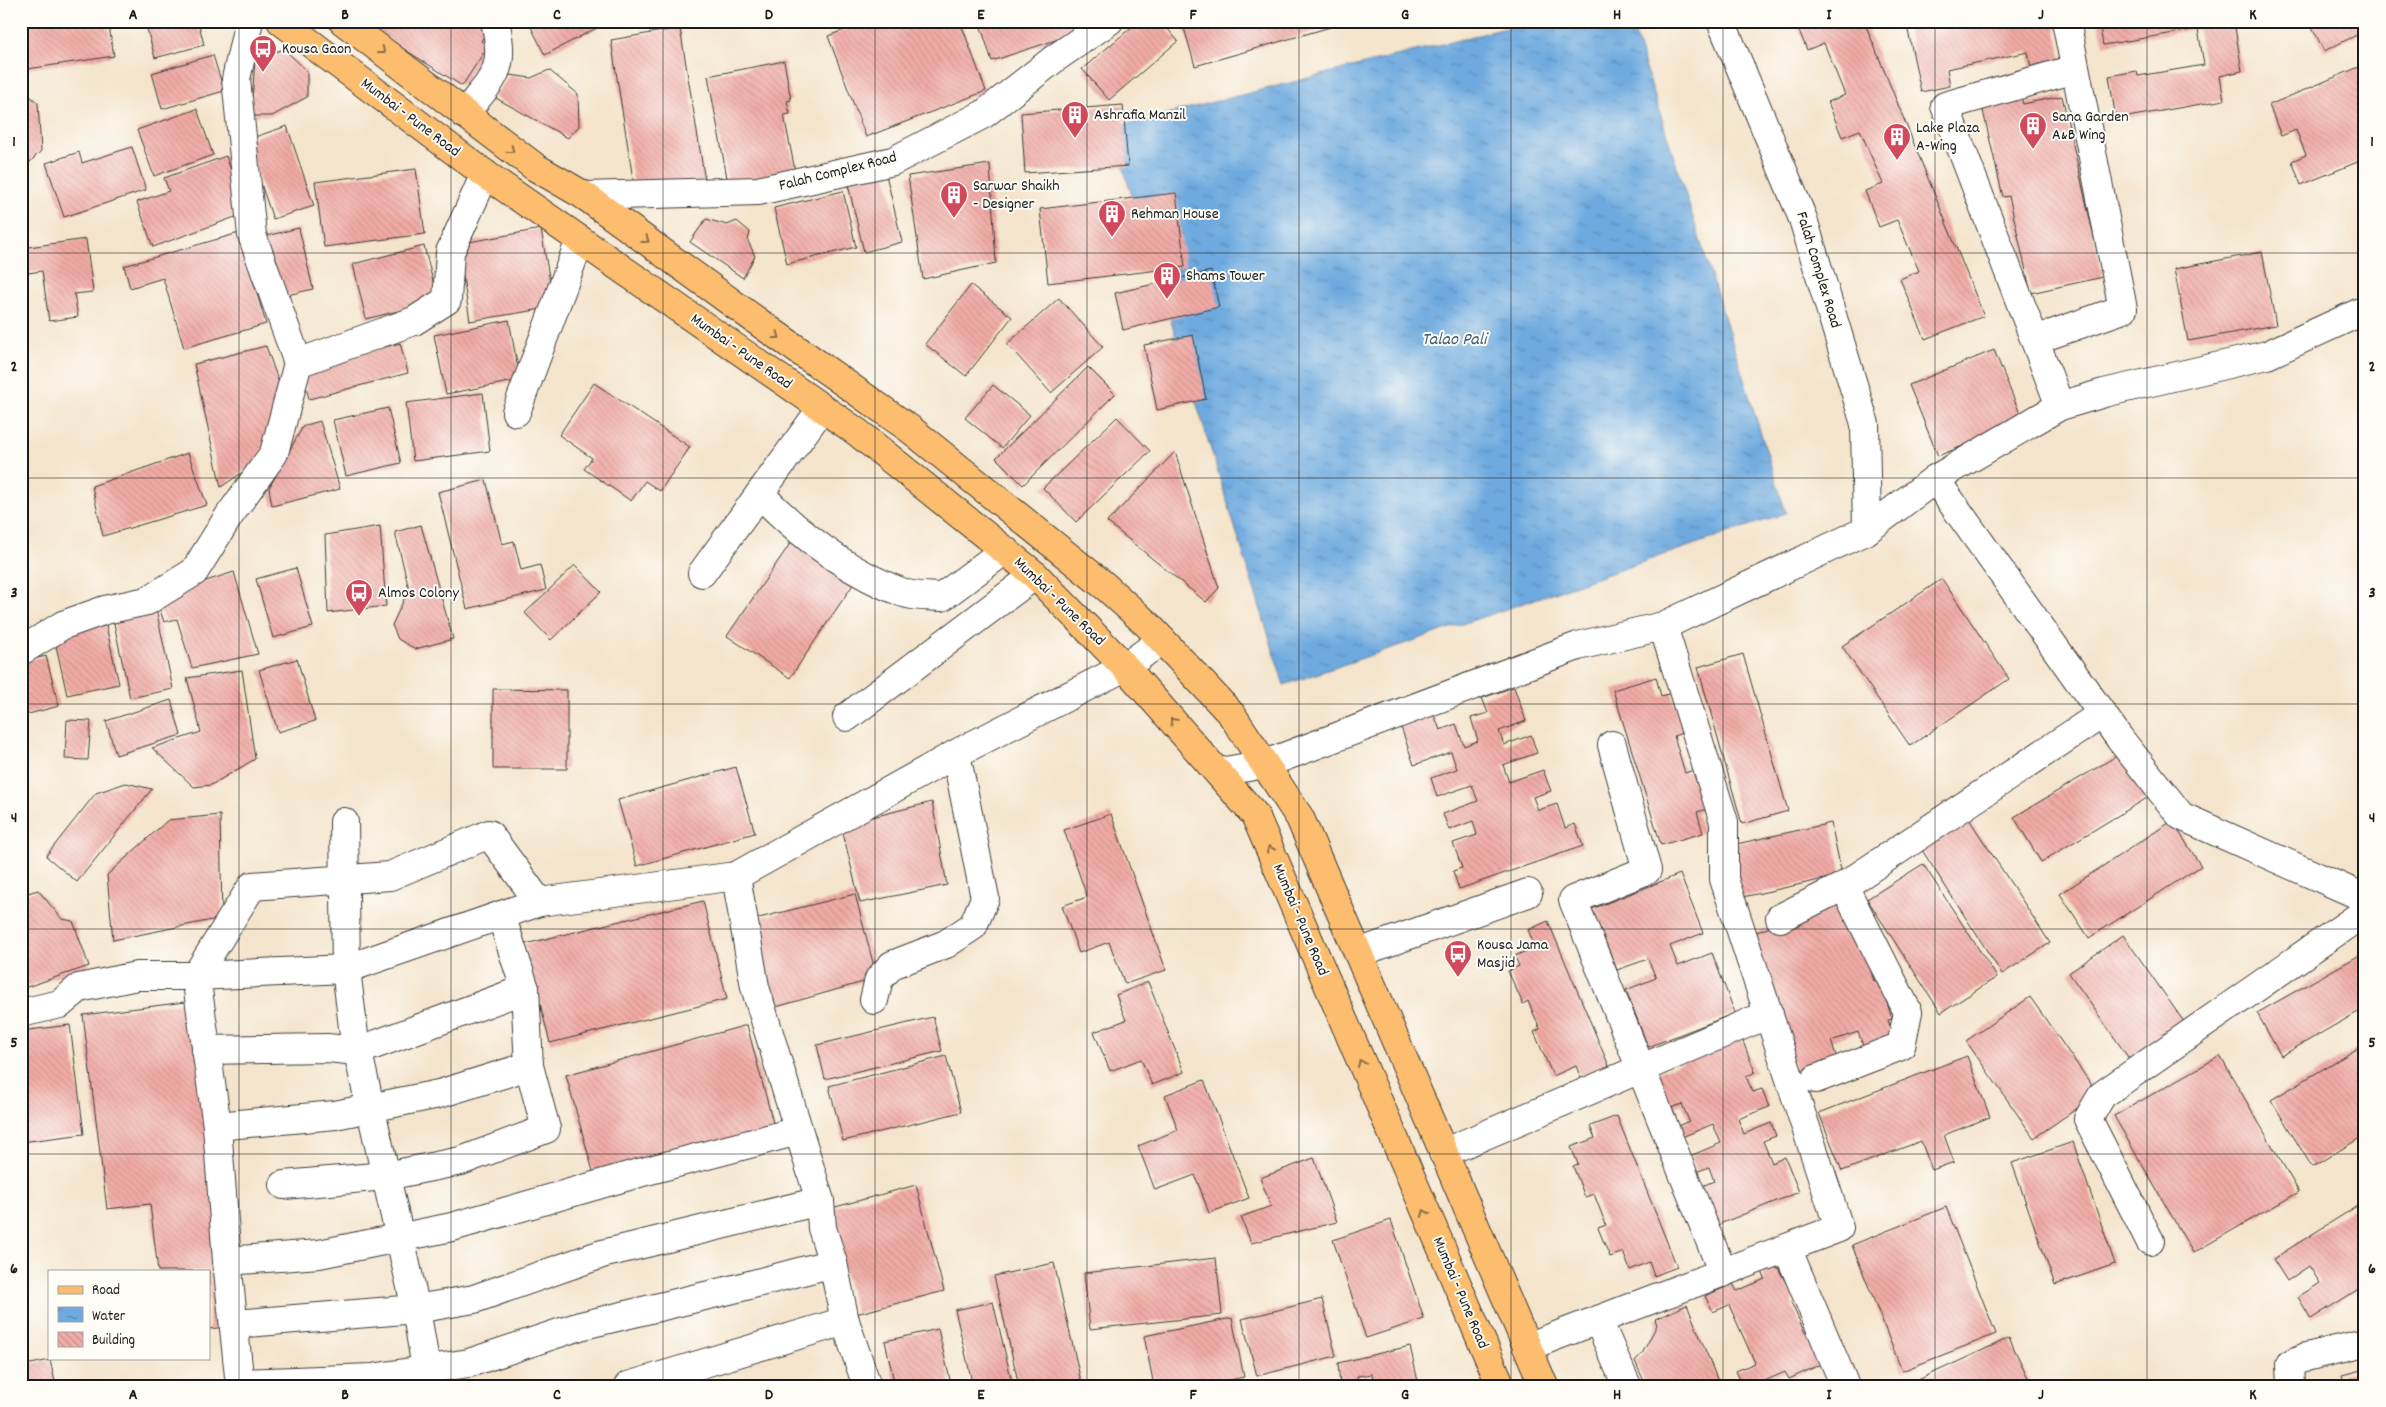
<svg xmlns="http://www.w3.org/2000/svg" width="2386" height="1407" font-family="Dekko,sans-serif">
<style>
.water{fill:url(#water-ripples);stroke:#45637e}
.building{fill:url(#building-back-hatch)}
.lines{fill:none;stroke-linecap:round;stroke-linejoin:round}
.minor-casing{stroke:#3c3a36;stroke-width:30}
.major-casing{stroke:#3c3a36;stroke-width:30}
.minor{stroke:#fff;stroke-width:28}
.major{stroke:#fcbd6e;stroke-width:28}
.oneway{stroke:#8c6c45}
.grid{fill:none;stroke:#1c1c1c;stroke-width:1;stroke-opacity:0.55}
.labels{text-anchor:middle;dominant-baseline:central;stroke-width:4;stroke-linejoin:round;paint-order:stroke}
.poi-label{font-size:16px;fill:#1c1c1c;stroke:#fdfcf7;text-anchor:start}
.street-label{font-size:16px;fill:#1c1c1c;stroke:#fdfcf7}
.water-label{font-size:18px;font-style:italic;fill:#415c74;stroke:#fdfcf7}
.neatline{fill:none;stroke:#1c1c1c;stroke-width:2}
.grid-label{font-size:16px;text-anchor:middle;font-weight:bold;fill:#1c1c1c}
</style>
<defs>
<pattern id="water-ripples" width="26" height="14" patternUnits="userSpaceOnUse" patternTransform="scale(1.25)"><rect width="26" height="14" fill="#6eaadf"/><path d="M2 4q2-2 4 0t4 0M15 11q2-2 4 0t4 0" fill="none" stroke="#5a8ab4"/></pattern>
<pattern id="building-back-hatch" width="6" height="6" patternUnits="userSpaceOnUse" patternTransform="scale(1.25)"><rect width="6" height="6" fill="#f1aba6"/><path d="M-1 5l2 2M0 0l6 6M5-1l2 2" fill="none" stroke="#ce938e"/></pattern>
</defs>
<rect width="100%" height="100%" fill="#fdfcf7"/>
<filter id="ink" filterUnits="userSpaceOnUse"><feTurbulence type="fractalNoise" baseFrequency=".02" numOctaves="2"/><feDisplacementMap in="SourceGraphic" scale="10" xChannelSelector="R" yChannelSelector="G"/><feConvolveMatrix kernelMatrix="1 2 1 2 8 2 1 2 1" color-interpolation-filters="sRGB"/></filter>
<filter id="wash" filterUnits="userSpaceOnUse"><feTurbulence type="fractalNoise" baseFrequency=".0096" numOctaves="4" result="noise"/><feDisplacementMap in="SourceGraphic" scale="20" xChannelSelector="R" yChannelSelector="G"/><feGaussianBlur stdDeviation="1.12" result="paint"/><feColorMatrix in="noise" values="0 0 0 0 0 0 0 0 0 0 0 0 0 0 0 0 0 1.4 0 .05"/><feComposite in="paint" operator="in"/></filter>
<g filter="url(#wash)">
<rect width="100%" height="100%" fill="#f4e4cc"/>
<polygon class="water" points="1534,21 1631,21 1786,513 1284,685 1111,128"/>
<g id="blocks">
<g class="building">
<polygon points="40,21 108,21 114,56 21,70 21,24"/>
<polygon points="145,21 198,21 204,45 155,58"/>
<polygon points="380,21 490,21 493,23 481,41 488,46 462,86 374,30"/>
<polygon points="528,21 610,21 545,55"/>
<polygon points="868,21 960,21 986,91 866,137 828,36"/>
<polygon points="979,21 1090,21 1092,28 992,61"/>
<polygon points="1139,21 1161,21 1178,41 1109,100 1082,69"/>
<polygon points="1182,21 1347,21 1348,22 1195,66"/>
<polygon points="1795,21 1864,21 1984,316 1925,339 1900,279 1919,271 1897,220 1879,227 1865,191 1883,184 1860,130 1842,137 1828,102 1845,95 1824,43 1807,50"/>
<polygon points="1906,21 2054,21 2062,61 2031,68 2028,52 1947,69 1950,86 1921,92"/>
<polygon points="2099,21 2234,21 2242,71 2220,76 2224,100 2116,119 2109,76 2137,71 2138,76 2204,65 2198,29 2103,45"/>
<polygon points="2309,21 2365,21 2365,31 2324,51"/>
<polygon points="680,28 705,181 635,192 611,40"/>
<polygon points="284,49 307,71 307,97 272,116 251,116 255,59"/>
<polygon points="213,55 224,91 162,109 152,73"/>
<polygon points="784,61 791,100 787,101 790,114 784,115 795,171 728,183 708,76"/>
<polygon points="2359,67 2365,81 2365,159 2301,185 2292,161 2306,155 2296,130 2281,136 2269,105"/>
<polygon points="549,70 578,94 579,126 568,138 494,97 510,75 531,78"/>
<polygon points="21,88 38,103 41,151 25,167 21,164"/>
<polygon points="2020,93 2023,104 2062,96 2103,277 2031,293 2009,196 2003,197 1981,102"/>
<polygon points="1123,105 1128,166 1025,173 1021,113"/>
<polygon points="197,109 213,155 154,176 137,130"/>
<polygon points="287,126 314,206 273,219 246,140"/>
<polygon points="132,147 146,190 64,217 46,163 79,152 82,163"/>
<polygon points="226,156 246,213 153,247 137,202 169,191 164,178"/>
<polygon points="990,164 996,263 923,279 908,176"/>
<polygon points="884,166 902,242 864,252 846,176"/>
<polygon points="416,169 425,234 324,247 315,182"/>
<polygon points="843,191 856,247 787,264 774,208"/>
<polygon points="1176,193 1185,267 1048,283 1040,209"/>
<polygon points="706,219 727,225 737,221 750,232 748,241 755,256 743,278 690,242"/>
<polygon points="299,228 313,289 275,298 262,237"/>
<polygon points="541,229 554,307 470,321 458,244"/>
<polygon points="239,233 266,324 184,348 163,278 130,288 124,266"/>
<polygon points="86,239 93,292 74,294 78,317 49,321 42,271 21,274 21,248"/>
<polygon points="424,246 438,301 366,319 353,264"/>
<polygon points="2262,252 2276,325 2188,341 2174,269"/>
<polygon points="1211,271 1219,307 1123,330 1115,293"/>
<polygon points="971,285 1012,317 966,376 925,344"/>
<polygon points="1059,298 1103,347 1051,393 1007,344"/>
<polygon points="509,320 520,380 446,394 434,335"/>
<polygon points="1193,335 1206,399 1157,410 1144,345"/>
<polygon points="400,343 408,373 309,399 302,369"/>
<polygon points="266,346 284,397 256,463 221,487 194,364"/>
<polygon points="1994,350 2023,421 1938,456 1909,385"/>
<polygon points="1088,367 1115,394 1023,485 996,458"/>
<polygon points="594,383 690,447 660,491 645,481 631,501 584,469 592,458 559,435"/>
<polygon points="993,385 1030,415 1002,448 965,418"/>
<polygon points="483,393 490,451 413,461 406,403"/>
<polygon points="388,408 401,463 346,476 333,420"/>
<polygon points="1117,417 1150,451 1076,522 1043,488"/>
<polygon points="320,421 340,489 272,506 269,488 303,426"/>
<polygon points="1175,452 1219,588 1206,602 1107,522"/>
<polygon points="188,453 207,505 103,536 92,486"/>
<polygon points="486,480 502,544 514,541 521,570 540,565 546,590 467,609 438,492"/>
<polygon points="421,525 453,639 415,649 398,639 392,625 409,589 395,532"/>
<polygon points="380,526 386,606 328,613 325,535"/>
<polygon points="794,538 856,580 790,678 727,636"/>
<polygon points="575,565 601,592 551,640 525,613"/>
<polygon points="296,568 313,627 273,638 256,579"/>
<polygon points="234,572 258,654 192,668 177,619 164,622 156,597"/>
<polygon points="1942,579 2009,679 1910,746 1842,646"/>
<polygon points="156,609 173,689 130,698 113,619"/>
<polygon points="105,621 119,684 67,695 53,632"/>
<polygon points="1743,654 1788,811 1742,824 1698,667"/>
<polygon points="46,656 59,706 21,716 21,662"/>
<polygon points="297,659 315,721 278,732 259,670"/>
<polygon points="242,670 255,759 211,785 194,787 152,748 201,732 187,678"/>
<polygon points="1656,677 1661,696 1672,693 1684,732 1674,736 1685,773 1699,768 1711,808 1697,812 1703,833 1661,845 1613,690"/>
<polygon points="1514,687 1526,721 1499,731 1504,745 1531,735 1537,753 1503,765 1509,782 1543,770 1551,791 1533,797 1538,810 1557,804 1565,828 1575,824 1583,846 1459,889 1453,871 1462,868 1453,843 1477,835 1473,821 1449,830 1443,814 1478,801 1472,785 1437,797 1431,778 1457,769 1451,752 1414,765 1401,727 1434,715 1440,730 1456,724 1464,746 1478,741 1471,718 1488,713 1482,698"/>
<polygon points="493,689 567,690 567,769 493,769"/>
<polygon points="171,700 181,735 116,755 106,721"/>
<polygon points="67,720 91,721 88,760 65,759"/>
<polygon points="2125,751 2152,795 2041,862 2014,817"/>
<polygon points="736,767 755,833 637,866 618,800"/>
<polygon points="126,783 152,789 77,882 46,856 96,793"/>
<polygon points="932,802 947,885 860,903 841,825"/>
<polygon points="1111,814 1166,970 1125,984 1109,942 1079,953 1062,906 1087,897 1064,830"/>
<polygon points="220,815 222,918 113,940 107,875 168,820"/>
<polygon points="1967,816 2050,943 2002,974 1920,847"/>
<polygon points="2172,821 2201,866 2089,938 2060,894"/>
<polygon points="1831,823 1842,875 1743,897 1732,845"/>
<polygon points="1923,864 1997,977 1941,1013 1867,899"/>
<polygon points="1680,874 1703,933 1670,946 1678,966 1712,953 1735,1013 1648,1047 1626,990 1656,978 1648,959 1617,970 1592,909"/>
<polygon points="38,890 62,919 73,921 89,966 21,989 21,895"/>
<polygon points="855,894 877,978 769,1009 751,920"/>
<polygon points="1849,898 1874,981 1880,979 1892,1019 1888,1020 1896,1043 1866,1054 1858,1032 1831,1041 1839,1064 1799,1079 1778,1023 1785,1020 1773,987 1746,936"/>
<polygon points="703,901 727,999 550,1043 525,944"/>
<polygon points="1548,921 1614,1078 1586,1090 1576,1066 1553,1076 1534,1032 1540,1029 1528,1001 1523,1004 1508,971 1519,966 1515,956 1535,947 1528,930"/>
<polygon points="2123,935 2189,1029 2135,1067 2069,973"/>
<polygon points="2365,952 2365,1008 2281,1056 2257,1013"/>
<polygon points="1148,982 1184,1072 1152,1085 1141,1059 1110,1071 1094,1032 1126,1020 1116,995"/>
<polygon points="2030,997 2098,1094 2034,1138 1966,1041"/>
<polygon points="193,1001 233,1326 209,1329 209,1271 158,1271 150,1204 107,1209 83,1015"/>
<polygon points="933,1017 942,1051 825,1079 817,1045"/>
<polygon points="70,1025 84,1134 21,1142 21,1031"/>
<polygon points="747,1025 776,1134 596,1182 566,1075"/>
<polygon points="1742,1039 1755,1072 1746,1077 1753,1092 1762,1089 1769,1107 1738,1119 1744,1134 1771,1123 1776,1136 1763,1141 1772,1163 1785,1157 1799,1192 1717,1225 1702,1186 1714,1181 1709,1167 1696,1172 1690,1156 1721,1143 1713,1124 1682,1137 1678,1126 1689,1121 1682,1104 1671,1108 1657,1073"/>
<polygon points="2365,1044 2365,1135 2312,1167 2271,1100"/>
<polygon points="946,1056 961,1112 843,1141 829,1086"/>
<polygon points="1967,1056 1990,1117 1944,1135 1954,1162 1932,1170 1921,1141 1842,1171 1819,1113"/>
<polygon points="2220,1056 2299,1192 2193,1253 2114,1116"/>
<polygon points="1204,1080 1249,1198 1209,1213 1195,1175 1155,1190 1138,1146 1178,1130 1165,1095"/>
<polygon points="1617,1116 1677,1267 1654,1276 1649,1262 1630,1270 1623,1252 1610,1257 1598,1228 1606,1225 1594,1194 1585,1197 1573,1166 1578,1164 1571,1147 1595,1138 1590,1126"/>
<polygon points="2073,1142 2115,1264 2055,1285 2012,1163"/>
<polygon points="1314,1158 1337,1222 1251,1243 1241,1217 1271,1206 1260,1178"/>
<polygon points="916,1185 944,1291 856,1314 828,1209"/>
<polygon points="2365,1201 2365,1285 2311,1319 2298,1297 2320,1283 2309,1266 2287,1281 2273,1259"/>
<polygon points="1946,1207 1996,1334 1902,1371 1852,1245"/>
<polygon points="1391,1220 1424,1319 1366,1338 1333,1240"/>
<polygon points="1216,1258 1222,1315 1090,1329 1084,1273"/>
<polygon points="1054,1263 1082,1386 1019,1386 994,1276"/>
<polygon points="1776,1264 1795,1300 1791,1302 1805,1333 1809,1331 1824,1363 1789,1379 1785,1372 1753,1386 1743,1386 1736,1371 1755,1363 1729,1305 1713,1312 1705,1296 1733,1284 1737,1291 1765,1279 1762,1271"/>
<polygon points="1322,1299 1336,1356 1257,1376 1242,1319"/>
<polygon points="993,1302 1013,1386 973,1386 955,1310"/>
<polygon points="1687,1305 1720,1386 1646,1386 1635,1361 1643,1352 1657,1325 1655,1319"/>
<polygon points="1232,1318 1244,1377 1203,1386 1154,1386 1144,1336"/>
<polygon points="938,1329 951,1384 895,1386 885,1341"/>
<polygon points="2009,1338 2032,1386 1905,1386"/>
<polygon points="1410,1346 1419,1386 1374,1386 1372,1374 1357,1376 1359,1386 1340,1386 1338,1363"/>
<polygon points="50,1360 56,1386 21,1386 21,1366"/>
<polygon points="2365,1369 2365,1386 2345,1386 2342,1375"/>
</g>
</g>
</g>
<g filter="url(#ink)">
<use href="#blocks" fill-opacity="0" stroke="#3c3a36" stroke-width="1"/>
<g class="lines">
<defs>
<g id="minor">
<polyline points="249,21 236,79 252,235 298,363"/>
<polyline points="1721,21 1803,219 1865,424 1867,530"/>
<path d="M 464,114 C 493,78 507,71 495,21"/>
<polyline points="585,196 758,191 893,161 984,114 1054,59 1109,21"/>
<polyline points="2035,340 2123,309 2066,21"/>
<polyline points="2060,406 1945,106 2075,69"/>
<polyline points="516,412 580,240"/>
<polyline points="1935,479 2120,739 2181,816 2365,898"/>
<path d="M 760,494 C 800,535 849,573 904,593 C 915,597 930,596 942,597 L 1005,550"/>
<polyline points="702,573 822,408"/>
<polyline points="21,651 63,625 105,610 147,601 194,572 229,516 274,453 298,363 414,321 447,300 450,252 485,174"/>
<polyline points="847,717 1035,575"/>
<polyline points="1612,745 1647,870 1573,900 1723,1273"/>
<polyline points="1220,772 1265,764 1578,646 1663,626 1867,530 1935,479 2060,406 2104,393 2267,355 2365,310"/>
<polyline points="344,822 346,969 354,1035 416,1309 429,1386"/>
<polyline points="1780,918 1844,886 2102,714"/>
<polyline points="1358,953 1528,893"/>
<polyline points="874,1000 879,979 892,965 946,944 973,926 985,898 956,754"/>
<polyline points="21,1013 60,1004 79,988 137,976 196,976 252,886 390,876 489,834 539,902 736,876"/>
<polyline points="206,1050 327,1048 358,1051 525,989"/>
<polyline points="1816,1079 1901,1046 1908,1012 1844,886"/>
<polyline points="217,1126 335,1115 439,1094 529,1066"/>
<polyline points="1443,1153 1769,1014"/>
<polyline points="284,1185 386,1176 461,1161 546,1129 529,1066 525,989 501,915"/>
<polyline points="2150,1241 2088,1119 2102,1095 2365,912"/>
<polyline points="1787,1248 1845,1386"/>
<polyline points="227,1261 319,1254 452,1227 639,1173 798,1131"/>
<polyline points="1598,1320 1627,1386"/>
<polyline points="235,1324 416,1309 474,1299 602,1254 820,1201"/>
<polyline points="1527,1347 1839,1228 1724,879 1724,822 1663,626"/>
<polyline points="240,1383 372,1378 469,1363 580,1326 738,1288 833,1263"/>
<polyline points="240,1386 227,1261 217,1126 196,976 346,969 539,902"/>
<polyline points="628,1386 845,1321"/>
<polyline points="867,1386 845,1321 833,1263 822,1228 820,1201 755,987 736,876 961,751 1125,667 1162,640"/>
<polyline points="2291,1386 2290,1364 2306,1357 2365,1343"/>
</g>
<g id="major">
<polyline points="281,21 485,174 857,432 1035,575 1125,667 1255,815 1501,1386"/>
<polyline points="343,21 535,167 585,196 768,329 910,429 1106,587 1149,626 1232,715 1300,818 1544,1386"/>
</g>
</defs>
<use href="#minor" class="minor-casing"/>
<use href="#major" class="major-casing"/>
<use href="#minor" class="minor"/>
<use href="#major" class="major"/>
</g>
<defs><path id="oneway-chevron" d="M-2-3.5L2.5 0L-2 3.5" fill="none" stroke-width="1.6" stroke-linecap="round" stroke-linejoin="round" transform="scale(1.25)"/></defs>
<g class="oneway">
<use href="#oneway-chevron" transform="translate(382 51) rotate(38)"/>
<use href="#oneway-chevron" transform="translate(511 150) rotate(37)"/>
<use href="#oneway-chevron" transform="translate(646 240) rotate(36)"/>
<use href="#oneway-chevron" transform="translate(777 336) rotate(35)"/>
<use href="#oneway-chevron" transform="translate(1173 721) rotate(-132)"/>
<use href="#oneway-chevron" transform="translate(1270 849) rotate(-113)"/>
<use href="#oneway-chevron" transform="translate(1361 1063) rotate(-113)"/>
<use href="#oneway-chevron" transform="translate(1425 1213) rotate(-113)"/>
</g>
</g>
<path class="grid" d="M 239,21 L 239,1386M 451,21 L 451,1386M 663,21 L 663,1386M 875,21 L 875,1386M 1087,21 L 1087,1386M 1299,21 L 1299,1386M 1511,21 L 1511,1386M 1723,21 L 1723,1386M 1935,21 L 1935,1386M 2147,21 L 2147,1386M 21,253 L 2365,253M 21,478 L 2365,478M 21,704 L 2365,704M 21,929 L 2365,929M 21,1154 L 2365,1154"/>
<defs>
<symbol id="bus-pin" viewBox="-11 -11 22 30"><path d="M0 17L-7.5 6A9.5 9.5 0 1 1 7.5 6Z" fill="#d1495b" stroke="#fdfcf7"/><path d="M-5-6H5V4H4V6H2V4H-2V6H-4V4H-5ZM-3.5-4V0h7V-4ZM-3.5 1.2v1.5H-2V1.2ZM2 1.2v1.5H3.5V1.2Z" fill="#fff"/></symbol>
<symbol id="building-pin" viewBox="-11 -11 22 30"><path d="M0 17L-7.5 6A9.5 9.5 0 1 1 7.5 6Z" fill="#d1495b" stroke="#fdfcf7"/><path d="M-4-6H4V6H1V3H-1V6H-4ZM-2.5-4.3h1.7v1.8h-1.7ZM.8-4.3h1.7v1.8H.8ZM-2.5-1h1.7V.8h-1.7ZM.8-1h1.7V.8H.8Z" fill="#fff"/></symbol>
</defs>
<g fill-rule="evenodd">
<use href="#bus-pin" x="247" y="33" width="32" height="43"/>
<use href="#building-pin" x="1059" y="99" width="32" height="43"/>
<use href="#building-pin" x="2017" y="110" width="32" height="43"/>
<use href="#building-pin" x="1881" y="121" width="32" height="43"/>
<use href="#building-pin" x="938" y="179" width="32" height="43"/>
<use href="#building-pin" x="1096" y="198" width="32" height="43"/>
<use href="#building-pin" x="1151" y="260" width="32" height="43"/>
<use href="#bus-pin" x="343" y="577" width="32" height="43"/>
<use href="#bus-pin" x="1442" y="938" width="32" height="43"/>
</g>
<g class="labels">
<g class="poi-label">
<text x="282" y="49">Kousa Gaon</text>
<text x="1094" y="115">Ashrafia Manzil</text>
<text x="2052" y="117">Sana Garden<tspan x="2052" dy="18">A&amp;B Wing</tspan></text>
<text x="1916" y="128">Lake Plaza<tspan x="1916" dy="18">A-Wing</tspan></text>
<text x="973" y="186">Sarwar Shaikh<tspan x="973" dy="18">- Designer</tspan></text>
<text x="1131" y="214">Rehman House</text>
<text x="1186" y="276">Shams Tower</text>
<text x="378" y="593">Almos Colony</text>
<text x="1477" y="945">Kousa Jama<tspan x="1477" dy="18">Masjid</tspan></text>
</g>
<g class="street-label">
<text transform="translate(410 118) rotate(37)">Mumbai - Pune Road</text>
<text transform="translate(838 172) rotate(-14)">Falah Complex Road</text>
<text transform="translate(1818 270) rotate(73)">Falah Complex Road</text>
<text transform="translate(741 352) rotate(35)">Mumbai - Pune Road</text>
<text transform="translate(1059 602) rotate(44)">Mumbai - Pune Road</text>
<text transform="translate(1300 920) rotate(67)">Mumbai - Pune Road</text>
<text transform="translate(1460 1293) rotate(67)">Mumbai - Pune Road</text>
</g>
<g class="water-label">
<text x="1454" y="340">Talao Pali</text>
</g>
</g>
<rect width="2386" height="1407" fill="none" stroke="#fdfcf7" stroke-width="55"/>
<rect x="48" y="1270" width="162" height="90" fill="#fdfcf7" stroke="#a3a29f"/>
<rect x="58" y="1286" width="25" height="8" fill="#fcbd6e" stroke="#a3a29f"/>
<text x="92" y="1294" font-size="15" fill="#1c1c1c">Road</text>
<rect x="58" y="1307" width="25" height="15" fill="url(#water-ripples)" stroke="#a3a29f"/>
<text x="92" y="1320" font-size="15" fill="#1c1c1c">Water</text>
<rect x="58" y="1332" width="25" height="15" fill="url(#building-back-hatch)" stroke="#a3a29f"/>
<text x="92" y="1344" font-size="15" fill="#1c1c1c">Building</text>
<rect x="28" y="28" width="2330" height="1352" class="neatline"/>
<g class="grid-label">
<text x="133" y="19">A</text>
<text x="345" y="19">B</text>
<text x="557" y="19">C</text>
<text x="769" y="19">D</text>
<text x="981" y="19">E</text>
<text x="1193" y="19">F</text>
<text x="1405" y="19">G</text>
<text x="1617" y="19">H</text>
<text x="1829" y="19">I</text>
<text x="2041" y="19">J</text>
<text x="2253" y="19">K</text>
<text x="14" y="146">1</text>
<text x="2372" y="146">1</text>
<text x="14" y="371">2</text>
<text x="2372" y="371">2</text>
<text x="14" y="597">3</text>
<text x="2372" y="597">3</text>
<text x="14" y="822">4</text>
<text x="2372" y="822">4</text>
<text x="14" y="1047">5</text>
<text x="2372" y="1047">5</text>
<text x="14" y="1273">6</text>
<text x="2372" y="1273">6</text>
<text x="133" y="1399">A</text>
<text x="345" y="1399">B</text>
<text x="557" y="1399">C</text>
<text x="769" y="1399">D</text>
<text x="981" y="1399">E</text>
<text x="1193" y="1399">F</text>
<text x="1405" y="1399">G</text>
<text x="1617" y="1399">H</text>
<text x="1829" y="1399">I</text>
<text x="2041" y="1399">J</text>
<text x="2253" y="1399">K</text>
</g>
</svg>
